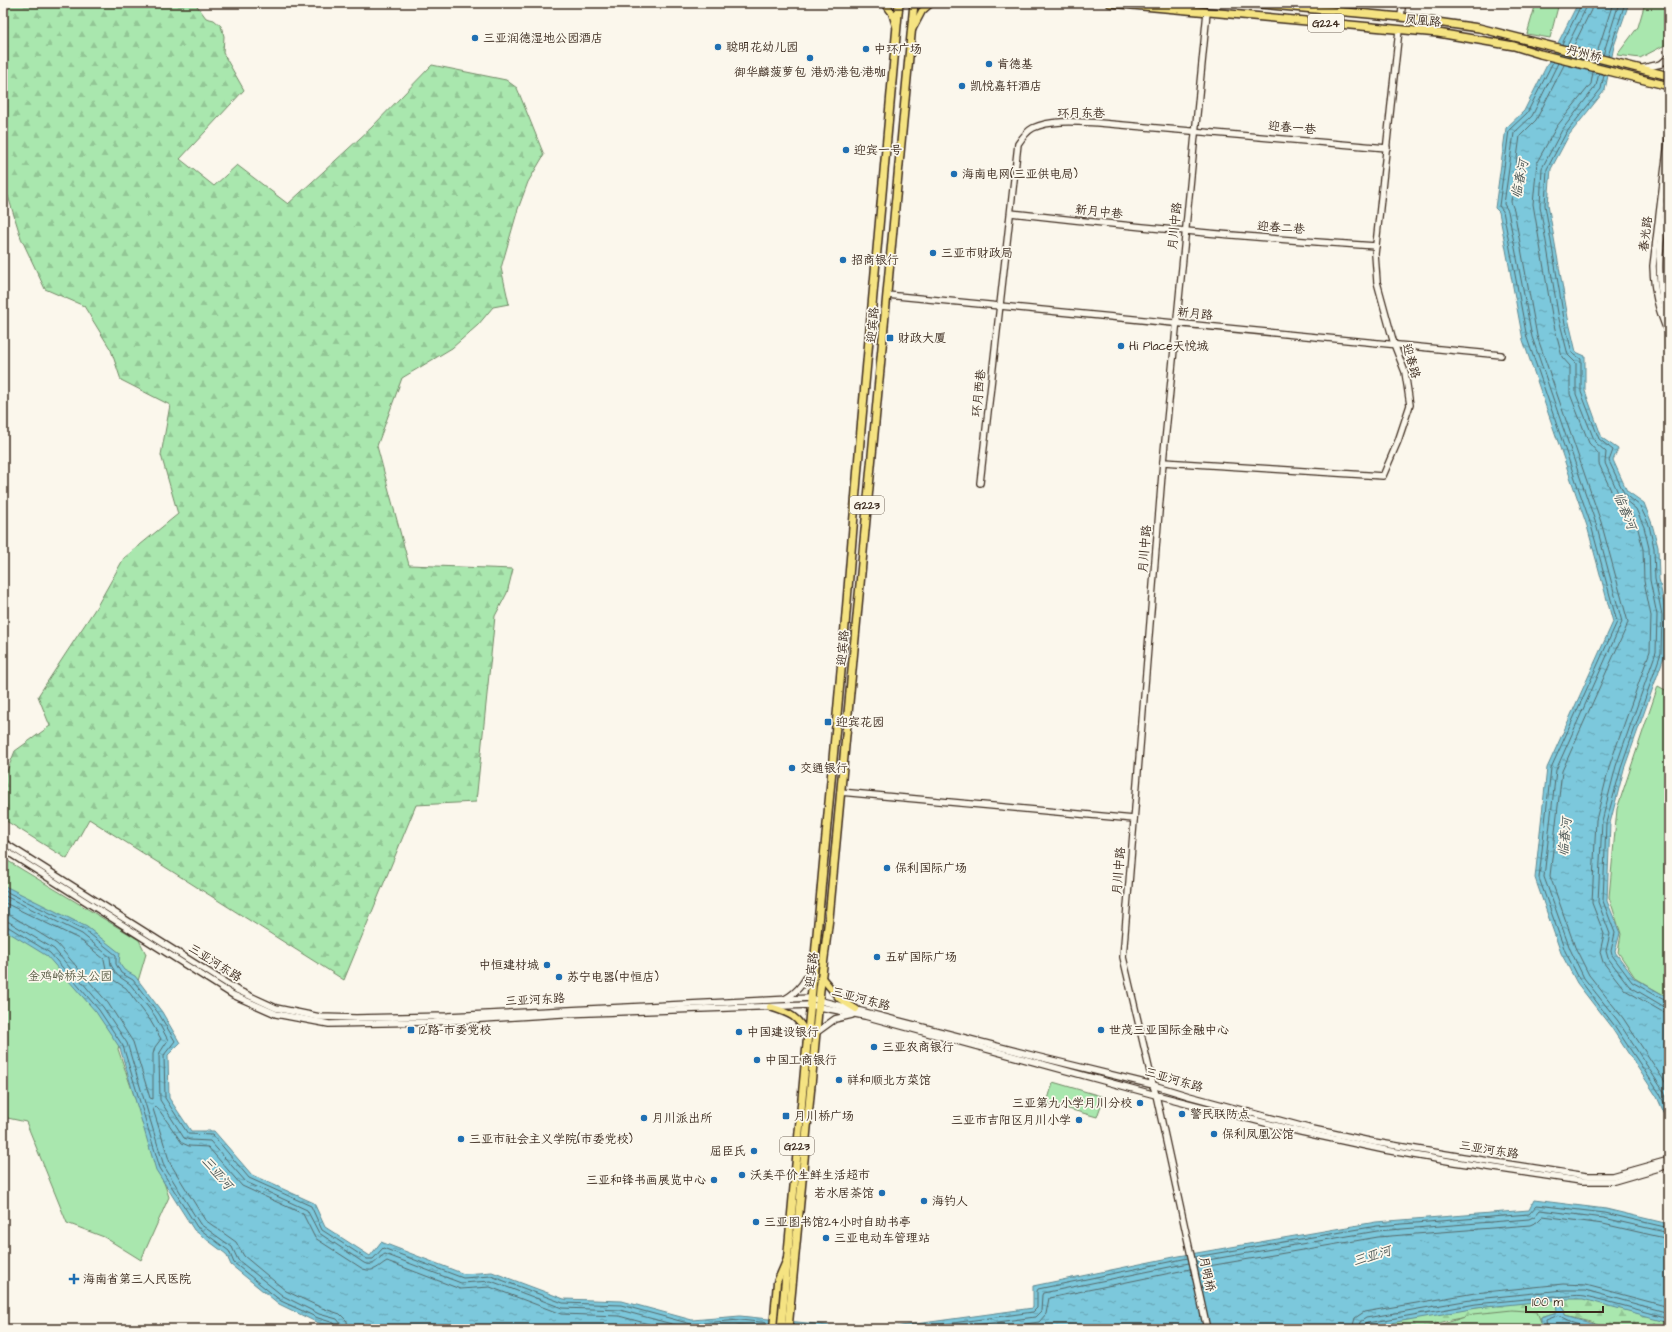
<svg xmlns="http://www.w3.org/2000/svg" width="1672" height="1332" font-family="'Architects Daughter','LXGW WenKai TC',sans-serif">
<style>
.forest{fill:url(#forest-firs);stroke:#728866}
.green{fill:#a9e7ae;stroke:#728866}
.water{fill:url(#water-ripples);stroke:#628990}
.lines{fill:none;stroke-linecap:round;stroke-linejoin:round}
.shore{stroke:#55696a;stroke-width:1}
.secondary-casing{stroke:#3b2a1e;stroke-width:8}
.primary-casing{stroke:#3b2a1e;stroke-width:9}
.highway-casing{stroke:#3b2a1e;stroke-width:10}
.secondary{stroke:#fbf7ec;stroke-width:5.5}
.primary{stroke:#f5e382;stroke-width:6}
.highway{stroke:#f5e382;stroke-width:7}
.poi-dot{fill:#1f6fb2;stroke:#fbf7ec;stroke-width:1.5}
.labels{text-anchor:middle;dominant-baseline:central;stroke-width:3.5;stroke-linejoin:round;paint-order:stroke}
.shield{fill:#fbf7ec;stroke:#75685c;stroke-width:1}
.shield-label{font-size:11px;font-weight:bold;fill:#3b2a1e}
.street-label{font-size:12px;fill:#3b2a1e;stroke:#fbf7ec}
.poi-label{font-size:12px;fill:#3b2a1e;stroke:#fbf7ec;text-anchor:start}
.park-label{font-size:12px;fill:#565942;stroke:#fbf7ec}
.water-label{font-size:13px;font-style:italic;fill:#4e5957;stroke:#fbf7ec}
</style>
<defs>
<pattern id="forest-firs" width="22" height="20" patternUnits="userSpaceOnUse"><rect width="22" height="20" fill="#a9e7ae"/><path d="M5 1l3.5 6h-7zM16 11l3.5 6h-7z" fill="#92c695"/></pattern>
<pattern id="water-ripples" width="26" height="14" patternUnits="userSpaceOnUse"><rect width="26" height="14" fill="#7cc8dc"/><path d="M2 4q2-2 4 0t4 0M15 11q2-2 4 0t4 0" fill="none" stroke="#67a3b2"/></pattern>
</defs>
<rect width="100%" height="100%" fill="#fbf7ec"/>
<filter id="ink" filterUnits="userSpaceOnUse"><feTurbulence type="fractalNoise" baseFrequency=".025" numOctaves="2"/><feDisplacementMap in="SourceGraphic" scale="8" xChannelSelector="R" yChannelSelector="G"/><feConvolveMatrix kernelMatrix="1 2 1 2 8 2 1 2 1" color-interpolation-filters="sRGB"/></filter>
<g filter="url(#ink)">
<g class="forest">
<polygon points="3,3 195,3 206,18 214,20 221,26 224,36 223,53 244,90 180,159 214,186 237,165 288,204 371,128 432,65 506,80 517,88 544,155 528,182 518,209 501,268 509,304 493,307 478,325 452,348 402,378 377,446 409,565 513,569 507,593 495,616 476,802 416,805 344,980 89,819 67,859 3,819 3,781 15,751 50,726 38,696 97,606 124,558 178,514 161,455 170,405 121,380 111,350 84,306 45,289 21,238 3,180"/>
<polygon points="1590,1294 1669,1317 1669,1329 1616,1329 1602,1326 1590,1321 1565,1315 1562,1300 1557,1312 1541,1317 1541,1326 1483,1314 1446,1321 1419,1329 1336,1329 1353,1323"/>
</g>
<g class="green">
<polygon points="1536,3 1559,3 1550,38 1527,34"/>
<polygon points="1645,3 1665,3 1665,45 1640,58 1617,55 1638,27"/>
<polygon points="1658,686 1669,692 1669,998 1636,979 1618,952 1621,934 1609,897 1617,809"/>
<polygon points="3,858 139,940 146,954 118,1049 169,1197 141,1260 104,1237 67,1223 26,1122 3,1117"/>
<polygon points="1053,1082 1104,1097 1097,1117 1047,1103"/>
<polygon points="1512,1310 1537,1312 1541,1322 1564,1329 1428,1329 1474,1314"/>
</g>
<g class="water">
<polygon points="1578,3 1629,3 1614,46 1605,90 1569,135 1551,169 1548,204 1568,318 1576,352 1585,356 1585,391 1602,438 1618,449 1613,460 1627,491 1644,503 1652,524 1658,547 1659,579 1666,614 1665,654 1624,769 1610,823 1607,901 1620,933 1615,952 1635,979 1669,998 1669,1124 1657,1097 1611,1027 1577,983 1561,953 1535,878 1547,768 1613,622 1587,526 1523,340 1499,212 1495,208 1506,128 1524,111"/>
<polygon points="3,885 87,927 120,953 119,963 124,970 135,976 162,1012 180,1043 168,1055 169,1098 191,1131 214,1131 252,1175 314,1203 325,1227 370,1256 381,1242 464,1274 492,1272 564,1299 622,1301 692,1320 740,1316 864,1329 339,1329 316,1322 279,1304 231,1265 226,1254 194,1230 156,1170 120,1048 96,1012 47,956 3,929"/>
<polygon points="1534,1200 1606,1209 1669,1224 1669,1322 1583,1299 1563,1299 1477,1308 1356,1329 879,1329 1033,1308 1033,1286 1179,1256 1376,1222 1529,1210"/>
<path d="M 1562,1300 L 1565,1315 C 1582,1320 1599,1325 1616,1329 L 1546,1329 L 1541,1326 L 1541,1317 L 1557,1312 L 1556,1301 Z"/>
</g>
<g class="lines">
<g class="shore">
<polyline points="1562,44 1582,3"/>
<polyline points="1567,46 1586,8 1587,3"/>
<polyline points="1573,47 1591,10 1593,3"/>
<polyline points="1597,53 1613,3"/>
<polyline points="1603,55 1619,3"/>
<polyline points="1608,56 1625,3"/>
<polyline points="1553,62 1527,113 1509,130 1499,206 1503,211 1527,338 1591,525 1617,622 1551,768 1539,878 1565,951 1580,980 1614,1025 1660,1094 1669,1114"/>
<polyline points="1558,63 1532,116 1514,133 1504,204 1508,211 1532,337 1596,524 1622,622 1556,770 1544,877 1570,949 1584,978 1618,1021 1664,1092 1669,1102"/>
<polyline points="1564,65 1536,120 1520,136 1511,202 1514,210 1537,336 1601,522 1628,622 1626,628 1562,771 1550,876 1575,947 1589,975 1623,1018 1669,1088"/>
<polyline points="1593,72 1591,84 1557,126 1537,162 1533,204 1553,321 1562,357 1570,366 1570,394 1589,443 1599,454 1599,464 1614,497 1631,513 1638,529 1643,549 1644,581 1651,616 1650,651 1610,764 1596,820 1592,903 1604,934 1600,952 1603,962 1625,990 1661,1011 1669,1013"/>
<polyline points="1599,73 1596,86 1562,130 1542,168 1540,206 1559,319 1568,355 1576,363 1576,394 1595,442 1606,452 1605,463 1619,495 1636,509 1644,527 1649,548 1650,580 1657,615 1656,652 1616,766 1602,821 1598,902 1610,934 1606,951 1608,958 1629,986 1663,1006 1669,1007"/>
<polyline points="1604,75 1601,89 1566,133 1547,169 1545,205 1564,319 1572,353 1581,359 1581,392 1599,439 1613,450 1609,461 1624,493 1640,506 1649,525 1654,548 1655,579 1662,615 1661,653 1621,768 1606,823 1603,901 1615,933 1611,951 1612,955 1632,982 1666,1001 1669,1001"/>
<polyline points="3,890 85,930 116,955 116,964 121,973 133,980 159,1014 175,1041 164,1055 165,1098 188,1134 213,1135 249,1178 311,1206 322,1230 367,1259 373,1259 383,1248 463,1278 491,1276 563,1303 621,1305 691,1324 740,1320 769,1323"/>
<path d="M 3,895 L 82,934 L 110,957 L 111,965 L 117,975 L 130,984 L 155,1016 L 168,1040 L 159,1054 L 160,1100 L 184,1138 L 190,1140 L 210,1141 L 246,1182 L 307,1210 L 319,1233 L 364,1263 C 375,1268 377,1258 385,1254 L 461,1283 L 491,1281 L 562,1308 L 620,1310 L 690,1329"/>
<polyline points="3,902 79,939 104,959 106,969 112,979 126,988 150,1020 161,1039 155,1047 153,1054 153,1099 150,1098 133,1042 108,1003 57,944 12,916 3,915"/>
<polyline points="3,921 9,922 54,949 103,1007 127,1043 164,1166 200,1224 232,1247 238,1260 283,1296 319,1314 337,1319 341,1324 342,1329"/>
<polyline points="3,926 7,926 50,953 99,1010 123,1046 160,1168 197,1227 229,1251 234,1263 281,1301 318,1318 334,1323 337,1329"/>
<polyline points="1195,1257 1377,1226 1529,1214 1537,1205 1605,1213 1669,1228"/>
<polyline points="1196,1262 1377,1231 1529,1219 1535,1216 1540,1210 1604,1218 1669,1233"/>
<polyline points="1197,1268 1378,1237 1530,1225 1537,1222 1543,1216 1603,1224 1669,1239"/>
<path d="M 348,1329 L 347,1321 L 340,1314 L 322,1308 L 286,1291 L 244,1256 L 236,1242 L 205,1220 L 170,1163 L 153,1109 L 154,1106 L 157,1107 L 182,1143 L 189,1146 L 208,1147 L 242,1186 L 303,1214 L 315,1238 L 363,1269 C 375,1273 378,1266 387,1261 L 460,1289 L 490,1287 L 561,1314 L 619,1316 L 667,1329"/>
<polyline points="695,1329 740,1325 769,1328"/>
<polyline points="909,1329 1033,1312 1037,1308 1037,1291 1038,1289 1188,1258"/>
<polyline points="946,1329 1035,1317 1041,1311 1042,1295 1043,1293 1189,1263"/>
<polyline points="991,1329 1039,1322 1046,1314 1049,1298 1190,1269"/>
<polyline points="1352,1329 1355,1318 1364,1312 1475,1293 1563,1284 1586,1285 1669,1307"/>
<polyline points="1358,1329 1360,1322 1366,1318 1476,1299 1563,1290 1585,1290 1669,1313"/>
<path d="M 1363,1329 L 1364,1325 L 1367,1323 L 1476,1304 L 1555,1296 C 1563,1298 1575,1294 1585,1296 C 1613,1302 1641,1311 1669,1318"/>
<path d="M 1547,1329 L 1546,1320 L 1559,1315 C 1570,1324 1586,1324 1598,1329"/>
</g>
<defs>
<g id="secondary">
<polyline points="1400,3 1402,8 1401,17"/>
<polyline points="1207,12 1163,462 1123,957 1153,1085 1156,1095 1207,1329"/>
<polyline points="1643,68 1661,64 1669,57"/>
<path d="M 1669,133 L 1653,266 C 1654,292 1658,310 1669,335"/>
<path d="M 1669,181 C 1663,228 1651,278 1669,323"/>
<path d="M 1011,213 C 1132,227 1254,238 1376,246"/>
<polyline points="887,295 1501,355"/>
<polyline points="1163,462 1383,476 1398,441 1410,405 1405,372 1394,344 1377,282 1375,254 1399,30"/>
<path d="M 980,483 L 1018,144 C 1022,138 1027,131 1033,128 C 1052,119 1079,122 1099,123 L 1387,148"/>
<polyline points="840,792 1134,819"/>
<polyline points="3,842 237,990 276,1008 320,1017 356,1018 448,1016 810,998 1039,1057 1153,1085 1189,1096 1308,1128 1374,1142 1463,1157 1586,1176 1612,1176 1669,1160"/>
<polyline points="3,849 233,995 276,1014 329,1024 434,1022 562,1014 810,1005 865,1016 1152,1094 1301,1132 1385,1150 1454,1162 1581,1181 1614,1181 1669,1165"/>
<path d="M 785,999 C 799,991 806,980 813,965"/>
<polyline points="817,1032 835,1019 852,1015"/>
</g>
<g id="primary">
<polyline points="885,3 892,13 896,26"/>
<polyline points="912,30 922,11 931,3"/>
<polyline points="822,978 840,999 856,1009"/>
<path d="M 770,1007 C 789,1013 799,1016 807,1036"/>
<polyline points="773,1329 777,1282 787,1259"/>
</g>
<g id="highway">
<polyline points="1110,3 1438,33 1514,46 1540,54 1669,86"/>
<polyline points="1249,3 1401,17 1479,28 1669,76"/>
<polyline points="781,1329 844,638 861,429 899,3"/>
<polyline points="788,1329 820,990 829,918 914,3"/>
</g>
</defs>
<use href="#secondary" class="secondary-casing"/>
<use href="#primary" class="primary-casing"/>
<use href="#highway" class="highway-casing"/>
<use href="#secondary" class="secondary"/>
<use href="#primary" class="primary"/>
<use href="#highway" class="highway"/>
</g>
</g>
<g class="poi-dot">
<circle cx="475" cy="38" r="4"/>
<circle cx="718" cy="47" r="4"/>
<circle cx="866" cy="49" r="4"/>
<circle cx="810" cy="58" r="4"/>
<circle cx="989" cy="64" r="4"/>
<circle cx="962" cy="86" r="4"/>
<circle cx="846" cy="150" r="4"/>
<circle cx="954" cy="174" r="4"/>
<circle cx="933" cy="253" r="4"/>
<circle cx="843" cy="260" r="4"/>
<rect x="886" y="334" width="8" height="8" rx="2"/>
<circle cx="1121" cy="346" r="4"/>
<rect x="824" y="718" width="8" height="8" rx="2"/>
<circle cx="792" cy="768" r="4"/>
<circle cx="887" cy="868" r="4"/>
<circle cx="877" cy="957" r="4"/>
<circle cx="547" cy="965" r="4"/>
<circle cx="559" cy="977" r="4"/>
<rect x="407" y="1026" width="8" height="8" rx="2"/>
<circle cx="1101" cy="1030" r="4"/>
<circle cx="739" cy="1032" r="4"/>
<circle cx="874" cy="1047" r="4"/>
<circle cx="757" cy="1060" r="4"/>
<circle cx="839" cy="1080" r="4"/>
<circle cx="1140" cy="1103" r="4"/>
<circle cx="1182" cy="1114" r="4"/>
<rect x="782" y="1112" width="8" height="8" rx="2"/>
<circle cx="644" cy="1118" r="4"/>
<circle cx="1079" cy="1120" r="4"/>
<circle cx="1214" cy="1134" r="4"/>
<circle cx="461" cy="1139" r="4"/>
<circle cx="754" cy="1151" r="4"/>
<circle cx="742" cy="1175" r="4"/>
<circle cx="714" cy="1180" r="4"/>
<circle cx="882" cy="1193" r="4"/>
<circle cx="924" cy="1201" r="4"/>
<circle cx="756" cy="1222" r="4"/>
<circle cx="826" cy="1238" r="4"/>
<path d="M72 1273h4v4h4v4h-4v4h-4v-4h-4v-4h4z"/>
</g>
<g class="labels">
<g class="shield">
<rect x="1308" y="14" width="36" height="18" rx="3"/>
<rect x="850" y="496" width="34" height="18" rx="3"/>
<rect x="780" y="1137" width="34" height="18" rx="3"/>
</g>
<g class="shield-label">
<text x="1326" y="23">G224</text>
<text x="867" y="505">G223</text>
<text x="797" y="1146">G223</text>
</g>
<g class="street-label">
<text transform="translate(1423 21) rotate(5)">凤凰路</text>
<text transform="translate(1584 54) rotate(14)">丹州桥</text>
<text x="1081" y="113">环月东巷</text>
<text transform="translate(1292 128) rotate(5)">迎春一巷</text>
<text transform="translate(1099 212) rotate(6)">新月中巷</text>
<text transform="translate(1175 226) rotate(-84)">月川中路</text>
<text transform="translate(1281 228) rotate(4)">迎春二巷</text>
<text transform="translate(1646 234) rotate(-83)">春光路</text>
<text transform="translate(1195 314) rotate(6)">新月路</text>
<text transform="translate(873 325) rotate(-85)">迎宾路</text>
<text transform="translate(1411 361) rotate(74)">迎春路</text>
<text transform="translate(979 393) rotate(-84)">环月西巷</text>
<text transform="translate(1145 549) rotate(-85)">月川中路</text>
<text transform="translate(843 648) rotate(-85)">迎宾路</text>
<text transform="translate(1119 871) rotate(-85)">月川中路</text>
<text transform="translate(215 963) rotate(32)">三亚河东路</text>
<text transform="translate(812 970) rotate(-84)">迎宾路</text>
<text transform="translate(861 999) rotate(15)">三亚河东路</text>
<text transform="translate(535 1000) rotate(-3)">三亚河东路</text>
<text transform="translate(1174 1080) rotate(16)">三亚河东路</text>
<text transform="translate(1489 1150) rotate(9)">三亚河东路</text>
<text transform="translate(1207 1274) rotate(78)">月明桥</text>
</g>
<g class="poi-label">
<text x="483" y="38">三亚润德湿地公园酒店</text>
<text x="726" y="47">聪明花幼儿园</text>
<text x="874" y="49">中环广场</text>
<text x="997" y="64">肯德基</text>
<text x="810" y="72" text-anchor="middle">御华麟菠萝包 港奶·港包·港咖</text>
<text x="970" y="86">凯悦嘉轩酒店</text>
<text x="854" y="150">迎宾一号</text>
<text x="962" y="174">海南电网(三亚供电局)</text>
<text x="941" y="253">三亚市财政局</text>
<text x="851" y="260">招商银行</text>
<text x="898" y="338">财政大厦</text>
<text x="1129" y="346">Hi Place天悦城</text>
<text x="836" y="722">迎宾花园</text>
<text x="800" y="768">交通银行</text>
<text x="895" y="868">保利国际广场</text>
<text x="885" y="957">五矿国际广场</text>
<text x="539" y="965" text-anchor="end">中恒建材城</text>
<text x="567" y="977">苏宁电器(中恒店)</text>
<text x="419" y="1030">12路-市委党校</text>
<text x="1109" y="1030">世茂三亚国际金融中心</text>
<text x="747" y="1032">中国建设银行</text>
<text x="882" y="1047">三亚农商银行</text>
<text x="765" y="1060">中国工商银行</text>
<text x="847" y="1080">祥和顺北方菜馆</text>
<text x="1132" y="1103" text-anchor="end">三亚第九小学月川分校</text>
<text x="1190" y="1114">警民联防点</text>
<text x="794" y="1116">月川桥广场</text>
<text x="652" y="1118">月川派出所</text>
<text x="1071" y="1120" text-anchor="end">三亚市吉阳区月川小学</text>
<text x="1222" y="1134">保利凤凰公馆</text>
<text x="469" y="1139">三亚市社会主义学院(市委党校)</text>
<text x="746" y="1151" text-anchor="end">屈臣氏</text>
<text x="750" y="1175">沃美平价生鲜生活超市</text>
<text x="706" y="1180" text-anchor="end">三亚和锋书画展览中心</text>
<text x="874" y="1193" text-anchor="end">若水居茶馆</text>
<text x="932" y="1201">海钓人</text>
<text x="764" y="1222">三亚图书馆24小时自助书亭</text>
<text x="834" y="1238">三亚电动车管理站</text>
<text x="83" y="1279">海南省第三人民医院</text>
</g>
<g class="park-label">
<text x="70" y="976">金鸡岭桥头公园</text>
</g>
<g class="water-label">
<text transform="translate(1520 179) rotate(-78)">临春河</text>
<text transform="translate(1625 511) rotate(68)">临春河</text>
<text transform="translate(1565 837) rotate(-84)">临春河</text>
<text transform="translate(217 1173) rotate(49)">三亚河</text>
<text transform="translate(1372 1256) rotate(-17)">三亚河</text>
</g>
</g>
<rect width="1672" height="1332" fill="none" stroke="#fbf7ec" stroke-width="16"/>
<rect x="8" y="8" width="1656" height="1316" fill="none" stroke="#3b2a1e" stroke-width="1.5" filter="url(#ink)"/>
<path d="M1526 1306v6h77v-6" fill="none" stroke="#3b2a1e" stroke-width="2"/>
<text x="1532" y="1306" font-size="12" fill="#3b2a1e" stroke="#fbf7ec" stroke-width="3" paint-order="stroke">100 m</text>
</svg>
